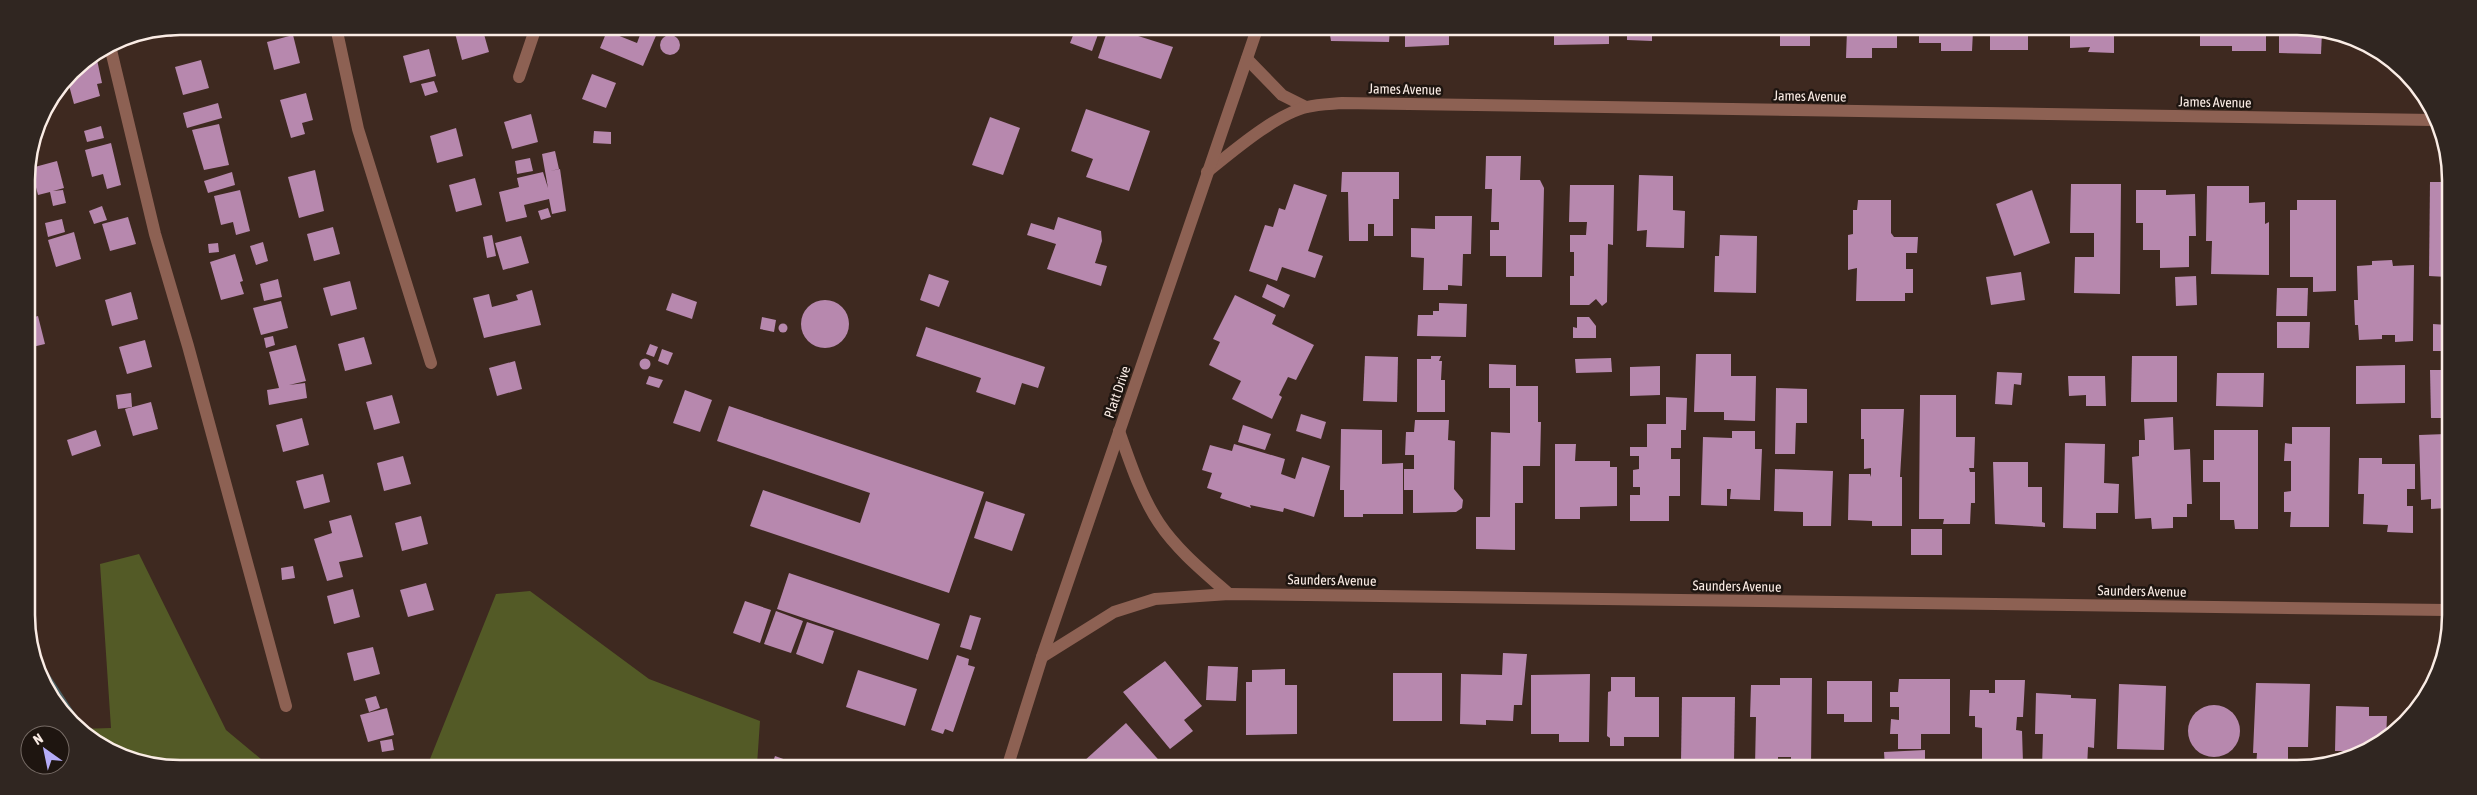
<svg xmlns="http://www.w3.org/2000/svg" width="2477" height="795" font-family="'Asap Condensed',sans-serif">
<style>
.green{fill:#535a26}
.lines{fill:none;stroke-linecap:round;stroke-linejoin:round}
.stream{stroke:#4b6064;stroke-width:8}
.building{fill:#b788ae}
.minor{stroke:#8d6153;stroke-width:12}
.labels{text-anchor:middle;dominant-baseline:central;stroke-width:5;stroke-linejoin:round;paint-order:stroke}
.street-label{font-size:14px;fill:#faece5;stroke:#1e1510}
.rim{fill:none;stroke:#faece5;stroke-width:2.5}
</style>
<rect width="100%" height="100%" fill="#3e2920"/>
<g class="green">
<polygon points="139,554 226,730 267,764 140,763 103,748 80,729 111,728 100,564"/>
<polygon points="530,591 649,679 760,721 757,765 428,764 496,594"/>
</g>
<g class="lines">
<polyline class="stream" points="43,672 81,730"/>
</g>
<g class="building">
<polygon points="180,26 195,26 196,30 170,37 168,29"/>
<polygon points="475,27 482,27 489,52 462,60 455,33"/>
<polygon points="612,27 639,27 636,36"/>
<polygon points="643,27 658,31 643,66 600,48 607,31 637,43"/>
<polygon points="1076,28 1100,29 1092,51 1070,43"/>
<polygon points="1108,29 1116,29 1173,47 1161,79 1098,58"/>
<polygon points="1329,29 1390,29 1389,42 1331,41"/>
<polygon points="1405,29 1449,29 1449,45 1405,47"/>
<polygon points="1554,30 1609,30 1609,44 1554,45"/>
<polygon points="1627,30 1682,30 1682,36 1652,35 1652,41 1627,40"/>
<polygon points="1774,30 1810,30 1810,46 1780,46 1780,36 1774,36"/>
<polygon points="1847,30 1897,30 1897,48 1872,48 1872,58 1846,58"/>
<polygon points="1919,31 1973,31 1972,51 1941,51 1941,43 1919,43"/>
<rect x="1990" y="31" width="38" height="19"/>
<polygon points="2070,31 2114,31 2114,53 2088,52 2090,47 2070,48"/>
<polygon points="2200,31 2266,31 2266,51 2232,51 2232,46 2200,46"/>
<polygon points="2279,31 2322,32 2321,54 2279,53"/>
<polygon points="2342,34 2362,42 2362,44 2342,43"/>
<polygon points="293,35 300,63 274,70 267,42"/>
<circle cx="670" cy="45" r="10"/>
<polygon points="429,49 436,76 410,83 403,56"/>
<polygon points="96,55 102,83 97,84 100,96 74,104 67,78 71,71"/>
<polygon points="201,60 209,88 183,95 175,67"/>
<polygon points="592,74 616,83 606,108 582,99"/>
<polygon points="434,81 438,92 425,96 421,84"/>
<polygon points="306,93 313,120 302,123 305,134 291,138 280,100"/>
<polygon points="218,103 222,118 187,128 183,113"/>
<polygon points="1086,109 1150,131 1129,191 1086,177 1093,159 1071,151"/>
<polygon points="45,111 48,121 37,124 38,121"/>
<polygon points="531,114 538,142 512,149 504,122"/>
<polygon points="990,117 1020,128 1003,175 972,165"/>
<polygon points="219,124 229,165 204,170 192,130"/>
<polygon points="101,126 104,138 87,142 84,131"/>
<polygon points="456,128 463,156 437,163 430,136"/>
<polygon points="594,131 611,132 611,144 593,143"/>
<polygon points="111,143 121,185 107,189 103,174 92,177 85,150"/>
<polygon points="555,151 559,169 550,171 560,169 566,211 552,214 549,199 524,205 527,217 506,222 499,192 519,187 517,178 543,172 548,188 542,154"/>
<polygon points="1486,156 1521,156 1520,180 1540,180 1544,188 1542,277 1506,277 1506,256 1490,256 1490,230 1499,230 1499,222 1491,222 1492,189 1485,189"/>
<polygon points="530,158 533,171 517,174 515,161"/>
<polygon points="57,161 64,188 53,191 63,190 66,203 53,206 50,192 38,195 31,168"/>
<polygon points="315,170 324,211 299,218 288,177"/>
<polygon points="232,172 235,185 208,193 204,181"/>
<polygon points="1342,172 1399,172 1399,199 1393,199 1393,236 1374,236 1374,224 1368,224 1368,241 1349,241 1348,192 1341,192"/>
<polygon points="1639,175 1673,176 1673,210 1685,211 1684,248 1646,247 1647,230 1637,231"/>
<polygon points="475,178 482,205 456,212 449,185"/>
<polygon points="2430,182 2448,182 2447,277 2429,276"/>
<polygon points="1294,184 1327,195 1308,251 1323,256 1315,278 1282,267 1277,281 1249,271 1265,225 1273,227 1279,208 1285,210"/>
<polygon points="2071,184 2121,184 2120,294 2074,293 2075,257 2094,257 2094,233 2070,233"/>
<polygon points="1570,185 1614,185 1613,245 1608,244 1607,302 1602,306 1596,299 1589,305 1570,305 1570,276 1574,276 1574,252 1570,252 1570,235 1586,235 1587,222 1569,222"/>
<polygon points="2207,186 2249,186 2249,203 2265,202 2265,224 2269,222 2269,275 2211,274 2212,241 2206,241"/>
<polygon points="240,190 250,231 236,235 233,222 221,225 214,196"/>
<polygon points="2032,190 2050,243 2014,256 1996,204"/>
<polygon points="2136,190 2166,190 2166,195 2195,194 2196,236 2189,236 2189,267 2160,268 2160,250 2143,250 2143,223 2136,223"/>
<polygon points="1858,200 1891,200 1891,233 1894,237 1918,237 1917,253 1906,253 1906,269 1913,269 1913,293 1905,293 1905,301 1856,301 1857,268 1848,270 1848,235 1853,234 1853,210 1857,210"/>
<polygon points="2297,200 2336,200 2336,291 2313,292 2313,277 2290,277 2290,210 2297,210"/>
<polygon points="102,206 107,220 94,224 89,211"/>
<polygon points="548,208 551,217 541,220 538,211"/>
<polygon points="1435,216 1472,216 1471,254 1463,254 1462,286 1448,285 1448,290 1423,290 1424,258 1411,257 1411,228 1435,229"/>
<polygon points="128,217 136,244 110,251 102,224"/>
<polygon points="1058,217 1101,231 1102,241 1095,263 1107,266 1101,286 1047,269 1056,244 1027,235 1031,223 1054,230"/>
<polygon points="62,219 65,232 48,237 45,223"/>
<polygon points="333,227 340,254 314,261 307,234"/>
<polygon points="74,232 81,259 56,267 48,240"/>
<polygon points="492,235 496,256 487,258 483,237"/>
<polygon points="1720,235 1757,236 1756,293 1714,292 1715,256 1719,256"/>
<polygon points="521,236 529,263 503,270 495,243"/>
<polygon points="263,242 268,261 256,265 250,246"/>
<polygon points="218,243 219,252 209,253 208,244"/>
<polygon points="235,254 243,281 240,282 244,294 221,300 210,262"/>
<polygon points="2392,260 2393,266 2414,265 2413,341 2395,342 2395,335 2382,335 2382,339 2359,340 2358,325 2355,325 2354,300 2358,300 2357,266 2372,265 2372,261"/>
<polygon points="2021,272 2025,300 1991,305 1986,277"/>
<polygon points="929,274 949,281 939,307 920,300"/>
<polygon points="2196,276 2197,305 2176,306 2175,277"/>
<polygon points="278,279 282,297 264,301 260,284"/>
<polygon points="350,281 357,309 331,316 323,288"/>
<polygon points="1267,284 1290,295 1284,308 1262,297"/>
<polygon points="2277,288 2308,288 2307,316 2276,316"/>
<polygon points="532,290 541,325 484,338 473,298 489,294 492,307 518,300 516,295"/>
<polygon points="131,292 138,319 112,326 105,300"/>
<polygon points="672,293 697,302 692,319 666,310"/>
<polygon points="1235,295 1276,315 1272,324 1314,345 1296,380 1288,377 1279,395 1282,397 1272,419 1232,399 1241,381 1209,365 1220,342 1213,339"/>
<circle cx="825" cy="324" r="24"/>
<polygon points="281,301 288,328 261,335 253,308"/>
<polygon points="1439,303 1467,304 1466,337 1417,336 1418,315 1433,315 1433,311 1439,311"/>
<polygon points="38,316 45,344 28,348 27,319"/>
<polygon points="762,317 776,320 774,332 760,329"/>
<polygon points="1577,317 1589,317 1596,326 1596,338 1573,338 1573,327 1577,328"/>
<polygon points="2277,322 2310,322 2309,348 2277,348"/>
<circle cx="783" cy="328" r="4.5"/>
<polygon points="2433,324 2447,325 2447,351 2433,351"/>
<polygon points="926,327 1045,367 1038,388 1022,383 1015,405 976,392 981,378 916,356"/>
<polygon points="273,336 275,345 266,348 264,338"/>
<polygon points="364,337 372,364 345,371 338,344"/>
<polygon points="145,340 152,367 127,374 119,347"/>
<polygon points="650,344 658,347 654,357 646,354"/>
<polygon points="296,345 306,381 289,385 305,383 307,398 269,405 267,390 279,388 269,352"/>
<polygon points="662,349 673,353 668,365 658,361"/>
<polygon points="1696,354 1731,354 1731,376 1756,376 1755,421 1724,420 1724,412 1694,412"/>
<polygon points="1365,356 1398,357 1397,402 1363,401"/>
<polygon points="1431,356 1441,356 1439,361 1442,361 1441,380 1445,380 1445,412 1417,412 1417,359 1431,359"/>
<polygon points="2132,356 2177,356 2177,402 2131,402"/>
<polygon points="1611,358 1612,372 1576,373 1575,359"/>
<circle cx="645" cy="364" r="5.5"/>
<polygon points="515,361 522,389 497,396 489,368"/>
<polygon points="1489,364 1516,365 1516,386 1538,386 1538,422 1541,422 1540,466 1523,466 1523,503 1515,503 1515,550 1476,549 1476,517 1490,517 1491,432 1510,433 1510,388 1489,388"/>
<polygon points="2405,365 2405,403 2356,404 2356,366"/>
<polygon points="1660,366 1660,395 1630,396 1630,367"/>
<polygon points="2430,370 2447,370 2447,418 2431,418"/>
<polygon points="1997,372 2022,373 2021,385 2014,384 2012,405 1995,404"/>
<polygon points="2217,373 2264,373 2263,407 2216,406"/>
<polygon points="649,376 663,380 659,388 646,384"/>
<polygon points="2068,376 2105,376 2106,406 2086,406 2086,395 2069,396"/>
<polygon points="1776,388 1807,389 1807,423 1796,423 1795,454 1775,454"/>
<polygon points="685,390 712,400 700,432 673,423"/>
<polygon points="131,393 132,407 118,409 116,395"/>
<polygon points="392,395 400,423 374,430 366,402"/>
<polygon points="1920,395 1956,395 1956,437 1975,437 1974,468 1969,468 1970,472 1975,472 1975,503 1971,503 1970,524 1943,524 1944,519 1919,519"/>
<polygon points="1666,397 1687,398 1686,430 1681,430 1681,448 1671,448 1671,459 1680,459 1680,496 1669,496 1669,521 1630,521 1630,495 1640,495 1640,487 1633,487 1633,470 1639,469 1639,456 1630,456 1630,447 1647,447 1647,424 1666,424"/>
<polygon points="151,402 158,429 133,436 125,409"/>
<polygon points="729,406 984,492 949,593 750,526 763,490 860,523 870,493 717,441"/>
<polygon points="1861,409 1904,409 1900,477 1902,477 1902,526 1872,526 1872,521 1848,520 1849,474 1870,474 1871,477 1871,468 1864,469 1864,439 1861,439"/>
<polygon points="1301,414 1326,422 1321,439 1296,431"/>
<polygon points="2173,417 2174,450 2190,449 2192,504 2187,504 2187,517 2173,517 2173,528 2152,529 2151,518 2135,519 2132,457 2139,456 2139,440 2145,440 2144,419"/>
<polygon points="302,418 309,445 283,452 276,425"/>
<polygon points="1415,420 1449,420 1448,440 1455,441 1454,489 1463,500 1462,508 1456,512 1413,513 1413,490 1404,490 1404,469 1414,469 1414,455 1405,455 1406,432 1414,432"/>
<polygon points="1243,425 1271,434 1265,450 1238,442"/>
<polygon points="2292,427 2330,427 2329,527 2290,527 2291,512 2284,512 2284,492 2291,491 2291,461 2284,461 2285,443 2292,444"/>
<polygon points="1341,429 1382,430 1382,464 1403,463 1403,514 1363,514 1363,517 1344,517 1344,490 1340,490"/>
<polygon points="96,430 101,446 72,456 67,440"/>
<polygon points="2214,430 2258,430 2258,529 2235,529 2234,520 2220,520 2220,482 2203,482 2203,460 2214,460"/>
<polygon points="1732,431 1755,431 1755,449 1762,449 1760,500 1730,499 1731,489 1727,489 1727,506 1701,505 1703,437 1732,438"/>
<polygon points="2446,434 2446,508 2431,509 2431,499 2421,500 2419,435"/>
<polygon points="2065,443 2105,444 2104,483 2119,484 2118,513 2096,513 2096,529 2063,528"/>
<polygon points="1234,444 1285,459 1281,474 1295,479 1302,457 1330,466 1314,517 1284,508 1283,512 1250,505 1251,508 1220,498 1222,493 1207,488 1212,473 1202,470 1210,445 1232,451"/>
<polygon points="1555,444 1576,444 1575,461 1610,461 1610,467 1617,467 1617,506 1580,507 1580,519 1555,519"/>
<polygon points="403,456 411,484 384,491 377,463"/>
<polygon points="2359,458 2382,458 2382,464 2415,464 2415,489 2407,489 2407,506 2413,506 2413,533 2387,532 2388,525 2363,524 2364,494 2358,494"/>
<polygon points="1993,462 2028,462 2028,487 2042,487 2042,522 2045,523 2045,527 1995,524"/>
<polygon points="1775,469 1833,471 1831,526 1803,526 1803,512 1774,511"/>
<polygon points="323,474 330,502 304,509 296,481"/>
<polygon points="986,501 1025,514 1012,551 974,538"/>
<polygon points="351,515 363,557 339,562 343,577 327,581 314,539 332,533 329,521"/>
<polygon points="421,516 428,544 402,551 395,523"/>
<rect x="1911" y="529" width="31" height="26"/>
<polygon points="293,566 295,578 282,580 281,568"/>
<polygon points="789,573 940,624 928,660 777,609"/>
<polygon points="426,583 434,610 408,617 400,590"/>
<polygon points="353,589 360,617 334,624 327,596"/>
<polygon points="745,601 771,610 760,643 733,633"/>
<polygon points="776,611 803,621 791,653 764,644"/>
<polygon points="970,615 981,618 971,650 960,647"/>
<polygon points="807,622 834,631 823,664 796,654"/>
<polygon points="373,647 380,674 354,681 347,653"/>
<polygon points="1503,653 1527,654 1522,705 1514,705 1513,721 1486,720 1486,725 1460,724 1461,674 1502,675"/>
<polygon points="957,655 969,659 968,665 975,667 953,732 945,729 943,734 931,730"/>
<polygon points="1165,661 1202,706 1184,720 1193,731 1170,749 1123,692"/>
<polygon points="1208,666 1238,667 1236,701 1206,700"/>
<polygon points="1285,669 1285,685 1297,685 1297,734 1246,735 1246,682 1252,682 1252,670"/>
<polygon points="858,670 917,689 905,726 846,707"/>
<rect x="1393" y="673" width="49" height="48"/>
<polygon points="1590,674 1589,742 1559,742 1559,734 1531,734 1531,675"/>
<polygon points="1611,677 1635,677 1635,697 1659,697 1659,737 1624,737 1624,746 1610,746 1610,738 1607,736 1608,692 1611,691"/>
<polygon points="1780,678 1812,678 1811,764 1791,764 1791,757 1778,757 1778,767 1755,767 1756,717 1750,717 1751,685 1780,685"/>
<polygon points="1899,679 1950,679 1950,734 1921,734 1921,749 1898,749 1898,734 1890,734 1891,719 1899,720 1899,707 1890,707 1890,692 1898,692"/>
<polygon points="1995,680 2025,680 2023,717 2017,717 2016,730 2022,731 2023,763 2008,763 2008,768 1974,768 1974,763 1982,763 1982,728 1975,727 1975,716 1969,716 1970,690 1989,690 1989,693 1995,693"/>
<polygon points="1827,681 1872,681 1872,722 1844,722 1844,714 1827,714"/>
<polygon points="2256,683 2310,684 2308,747 2288,747 2288,767 2256,768 2257,753 2253,753"/>
<polygon points="2119,684 2166,686 2164,750 2117,749"/>
<polygon points="2036,693 2071,695 2071,698 2096,699 2094,748 2088,747 2087,768 2042,768 2043,734 2035,734"/>
<polygon points="376,696 380,708 369,712 365,699"/>
<polygon points="1682,697 1735,697 1734,762 1681,761"/>
<circle cx="2214" cy="731" r="26"/>
<polygon points="2336,706 2369,707 2369,716 2387,716 2386,739 2367,751 2335,751"/>
<polygon points="387,708 394,735 368,742 360,715"/>
<polygon points="2406,708 2417,708 2405,721"/>
<polygon points="1126,723 1164,766 1085,766 1083,762"/>
<polygon points="392,739 394,750 382,752 380,741"/>
<polygon points="1925,750 1925,768 1885,767 1884,752"/>
<polygon points="775,756 800,765 772,765"/>
<polygon points="2196,762 2231,763 2231,768 2196,768"/>
<rect x="1839" y="764" width="40" height="3"/>
</g>
<g class="lines">
<g class="minor">
<polyline points="336,27 358,129 431,363"/>
<polyline points="110,46 155,234 188,346 286,706"/>
<polyline points="1247,59 1282,95 1306,107"/>
<polyline points="519,77 536,27"/>
<path d="M 1207,172 C 1232,152 1276,114 1307,107 C 1318,104 1331,104 1342,103 L 2433,120"/>
<path d="M 1119,431 C 1130,462 1141,496 1159,523 C 1177,550 1204,572 1229,594"/>
<polyline points="1042,657 1114,612 1155,599 1229,594 2446,610"/>
<polyline points="1008,765 1042,657 1257,29"/>
</g>
</g>
<g class="labels">
<g class="street-label">
<text transform="translate(1405 89) rotate(1)">James Avenue</text>
<text transform="translate(1810 96) rotate(1)">James Avenue</text>
<text transform="translate(2215 102) rotate(1)">James Avenue</text>
<text transform="translate(1117 392) rotate(-71)">Platt Drive</text>
<text transform="translate(1332 580) rotate(1)">Saunders Avenue</text>
<text transform="translate(1737 586) rotate(1)">Saunders Avenue</text>
<text transform="translate(2142 591) rotate(1)">Saunders Avenue</text>
</g>
</g>
<path d="M0 0H2477V795H0ZM180 35H2297A145 145 0 0 1 2442 180V615A145 145 0 0 1 2297 760H180A145 145 0 0 1 35 615V180A145 145 0 0 1 180 35Z" fill="#302621" fill-rule="evenodd"/>
<path class="rim" d="M180 35H2297A145 145 0 0 1 2442 180V615A145 145 0 0 1 2297 760H180A145 145 0 0 1 35 615V180A145 145 0 0 1 180 35Z"/>
<g transform="translate(45 750) rotate(327)"><circle r="24" fill="#1e1510" stroke="#766b65"/>
<path d="M0-4L9 19L0 12L-9 19Z" fill="#b5acf8"/>
<text y="-8" font-size="14" font-weight="bold" text-anchor="middle" fill="#faece5">N</text>
</g>
</svg>
